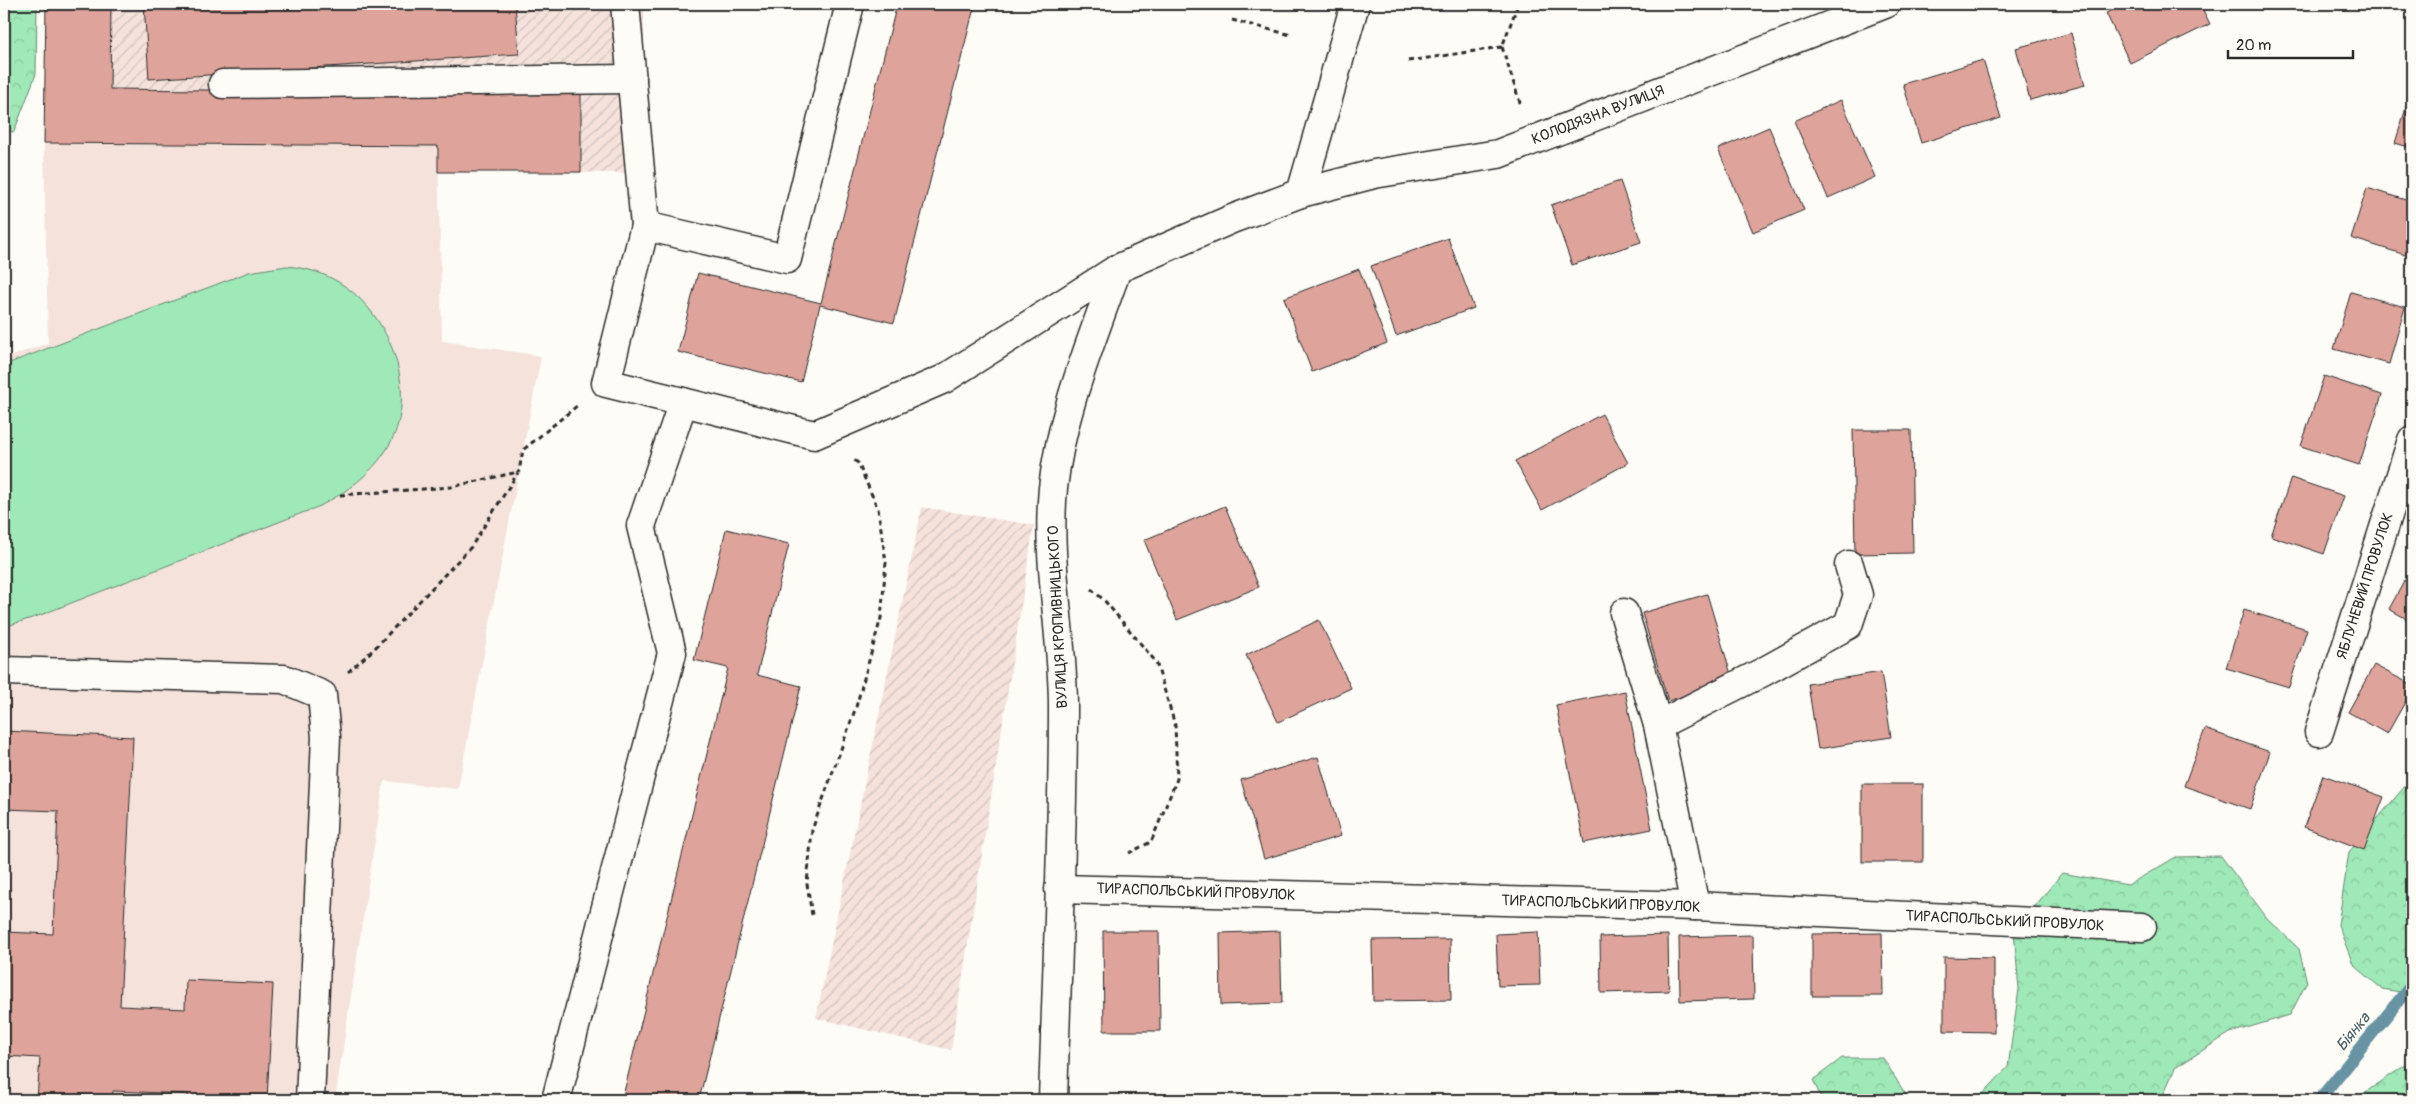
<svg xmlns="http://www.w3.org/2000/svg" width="2416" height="1104" font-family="Pangolin,sans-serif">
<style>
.built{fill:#f4e2db}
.industrial{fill:url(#industrial-furrows)}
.forest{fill:url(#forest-crowns);stroke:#658a71}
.garden{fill:#9fe8b7;stroke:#658a71}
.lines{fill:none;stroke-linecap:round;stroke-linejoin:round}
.stream{stroke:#6893a2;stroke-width:12}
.building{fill:#dea49b;stroke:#2b2b2b}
.minor-casing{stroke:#2b2b2b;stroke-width:31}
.major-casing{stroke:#2b2b2b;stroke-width:31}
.path{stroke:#2b2b2b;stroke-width:3;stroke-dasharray:5 4;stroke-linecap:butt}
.minor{stroke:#fdfcf7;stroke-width:28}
.major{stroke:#fdfcf7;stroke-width:28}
.labels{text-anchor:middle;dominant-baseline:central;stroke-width:4;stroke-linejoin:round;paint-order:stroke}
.street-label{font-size:15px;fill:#2b2b2b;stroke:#fdfcf7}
.water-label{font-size:16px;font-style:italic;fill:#495f66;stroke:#fdfcf7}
</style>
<defs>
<pattern id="industrial-furrows" width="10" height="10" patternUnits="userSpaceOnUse" patternTransform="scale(1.25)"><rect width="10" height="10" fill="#f4e2db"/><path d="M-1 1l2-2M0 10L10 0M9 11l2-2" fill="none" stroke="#d1c2bc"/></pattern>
<pattern id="forest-crowns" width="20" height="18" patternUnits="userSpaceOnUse" patternTransform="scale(1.25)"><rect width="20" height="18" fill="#9fe8b7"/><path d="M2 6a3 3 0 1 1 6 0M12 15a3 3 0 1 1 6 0" fill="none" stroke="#89c79e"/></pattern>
</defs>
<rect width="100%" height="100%" fill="#fdfcf7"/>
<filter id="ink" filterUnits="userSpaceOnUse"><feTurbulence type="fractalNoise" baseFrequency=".02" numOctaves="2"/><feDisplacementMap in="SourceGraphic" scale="10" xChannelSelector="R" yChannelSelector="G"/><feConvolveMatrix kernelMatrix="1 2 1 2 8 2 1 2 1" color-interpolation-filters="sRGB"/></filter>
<g filter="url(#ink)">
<polygon class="built" points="44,143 438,146 442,341 541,356 458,789 384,781 335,1100 4,1100 4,359 48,343"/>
<g class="industrial">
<polygon points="46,4 644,4 643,173 438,172 438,146 44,143"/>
<polygon points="922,507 1034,525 951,1050 816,1018"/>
</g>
<g class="forest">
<polygon points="4,4 37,4 36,74 14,132 4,131"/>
<polygon points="2412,778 2412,994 2382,989 2353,964 2338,925 2349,852"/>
<polygon points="2221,856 2267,918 2299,949 2307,982 2290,1015 2230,1033 2175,1068 2161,1100 1977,1100 2008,1067 2019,989 2014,932 2062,873 2128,885 2176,857"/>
<polygon points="1842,1058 1883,1058 1909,1100 1822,1100 1813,1080"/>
<polygon points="2412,1061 2412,1100 2354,1100 2361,1095"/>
</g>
<path class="garden" d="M 286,266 C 308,268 328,274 346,287 C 389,318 414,383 395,433 C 381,467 352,489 320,506 L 38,616 L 4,627 L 4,365 L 249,272 Z"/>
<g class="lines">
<polyline class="stream" points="2319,1100 2412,984"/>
</g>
<g class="building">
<polygon points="46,4 111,4 110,89 581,94 581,172 438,172 438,146 44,143"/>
<polygon points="144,4 515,4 519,54 149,79"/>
<polygon points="897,4 975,4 894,323 820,305 801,382 678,352 698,273 821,303"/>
<polygon points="2126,4 2200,4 2210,24 2130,63 2106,13"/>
<polygon points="2071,33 2085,85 2030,100 2016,48"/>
<polygon points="1983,60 2001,118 1921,143 1903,84"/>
<polygon points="2412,89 2412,148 2395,143"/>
<polygon points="1841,100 1875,177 1828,198 1794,121"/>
<polygon points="1769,127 1804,210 1753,232 1718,149"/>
<polygon points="1620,181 1641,242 1572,265 1551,205"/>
<polygon points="2367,188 2412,202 2412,257 2351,238"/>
<polygon points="1448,238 1474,308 1396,336 1371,266"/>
<polygon points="1359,269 1387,343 1312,372 1284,298"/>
<polygon points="2351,292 2405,307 2389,364 2334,349"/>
<polygon points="2324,376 2382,395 2359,465 2301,446"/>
<polygon points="1602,414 1628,463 1542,510 1515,461"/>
<polygon points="1853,430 1911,430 1913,553 1855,554"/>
<polygon points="2291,478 2344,496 2324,554 2271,536"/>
<polygon points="1225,506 1259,587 1177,620 1144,540"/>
<polygon points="726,529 789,544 757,675 801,686 699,1100 622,1100 728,668 694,660"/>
<polygon points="2412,567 2412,622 2389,609"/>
<polygon points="1707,594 1733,681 1668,701 1642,613"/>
<polygon points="2244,610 2307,629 2289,687 2226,668"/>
<polygon points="1319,620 1351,688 1278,722 1246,655"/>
<polygon points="2374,665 2412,685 2412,690 2387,734 2348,712"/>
<polygon points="1881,672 1891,737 1818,749 1808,684"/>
<polygon points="1625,691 1652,829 1584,843 1556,705"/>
<polygon points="2205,729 2270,752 2250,809 2184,786"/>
<polygon points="4,731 133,737 120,1006 185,1009 186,980 273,984 267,1100 188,1100 188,1094 113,1091 112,1100 37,1100 40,1058 4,1056 4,932 53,934 58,811 4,809"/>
<polygon points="1318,757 1341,836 1264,859 1241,780"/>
<polygon points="2323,775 2384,797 2364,850 2304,827"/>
<rect x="1862" y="784" width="61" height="78"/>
<polygon points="1103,931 1159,931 1160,1031 1104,1031"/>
<polygon points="1280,931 1282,1003 1221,1005 1220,933"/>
<polygon points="1538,932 1540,985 1498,986 1496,934"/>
<polygon points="1882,933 1883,996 1812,996 1812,934"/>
<polygon points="1668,935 1669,991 1601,993 1600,937"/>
<polygon points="1753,935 1754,999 1680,1001 1679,937"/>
<polygon points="1450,939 1451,1000 1373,1001 1372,940"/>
<polygon points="1944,957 1994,958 1994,1032 1944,1031"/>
<rect x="1229" y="1097" width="90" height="3"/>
</g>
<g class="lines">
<defs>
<g id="minor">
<polyline points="625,4 645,226"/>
<polyline points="223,84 632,79"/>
<polyline points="1301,193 1374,174 1498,154 1885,4"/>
<polyline points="683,402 606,383 645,226 787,259 850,4"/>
<polyline points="1624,613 1658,725 1695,906"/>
<polyline points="4,671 284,679 322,695 326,737 310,1100"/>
<polyline points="1658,725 1763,672 1848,625 1858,595 1849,565"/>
<polyline points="2319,732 2412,440"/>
<polyline points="1059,889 1695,906 2142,927"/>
<polyline points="556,1100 672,653 641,526 683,402 814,435 944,379 1117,269"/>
</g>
<path id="major" d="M 1053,1100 C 1057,969 1063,838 1063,707 C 1063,634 1046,561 1053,488 C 1061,413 1092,340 1117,269 L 1232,219 L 1301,193 L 1355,4"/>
</defs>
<use href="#minor" class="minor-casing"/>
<use href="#major" class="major-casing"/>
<g class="path">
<polyline points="1232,20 1291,35"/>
<polyline points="1502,47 1521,106"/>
<polyline points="1408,61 1502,47 1518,4"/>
<polyline points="340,495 451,487 518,472"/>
<polyline points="1091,589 1104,600 1156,662 1175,725 1177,779 1151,842 1129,853"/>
<polyline points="348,672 374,649 471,547 519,471 523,450 578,405"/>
<polyline points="812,915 807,884 812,830 856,707 881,618 886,562 878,509 858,463 852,459"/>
</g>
<use href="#minor" class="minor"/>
<use href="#major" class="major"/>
</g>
</g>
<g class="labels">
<g class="street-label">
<text transform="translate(1598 115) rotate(-21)">КОЛОДЯЗНА ВУЛИЦЯ</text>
<text transform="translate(2365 586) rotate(-72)">ЯБЛУНЕВИЙ ПРОВУЛОК</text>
<text transform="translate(1058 617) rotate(-93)">ВУЛИЦЯ КРОПИВНИЦЬКОГО</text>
<text transform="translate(1196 892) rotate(2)">ТИРАСПОЛЬСЬКИЙ ПРОВУЛОК</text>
<text transform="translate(1601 904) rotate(2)">ТИРАСПОЛЬСЬКИЙ ПРОВУЛОК</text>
<text transform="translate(2005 921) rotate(3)">ТИРАСПОЛЬСЬКИЙ ПРОВУЛОК</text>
</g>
<g class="water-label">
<text transform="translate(2353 1032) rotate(-51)">Біянка</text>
</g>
</g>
<rect width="2416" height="1104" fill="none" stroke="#fdfcf7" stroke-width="20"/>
<rect x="10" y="10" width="2396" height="1084" fill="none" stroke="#2b2b2b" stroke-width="2" filter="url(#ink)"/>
<path d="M2228 50v8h125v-8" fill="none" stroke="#2b2b2b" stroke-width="2.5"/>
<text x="2236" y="50" font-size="15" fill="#2b2b2b" stroke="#fdfcf7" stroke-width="4" paint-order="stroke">20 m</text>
</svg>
